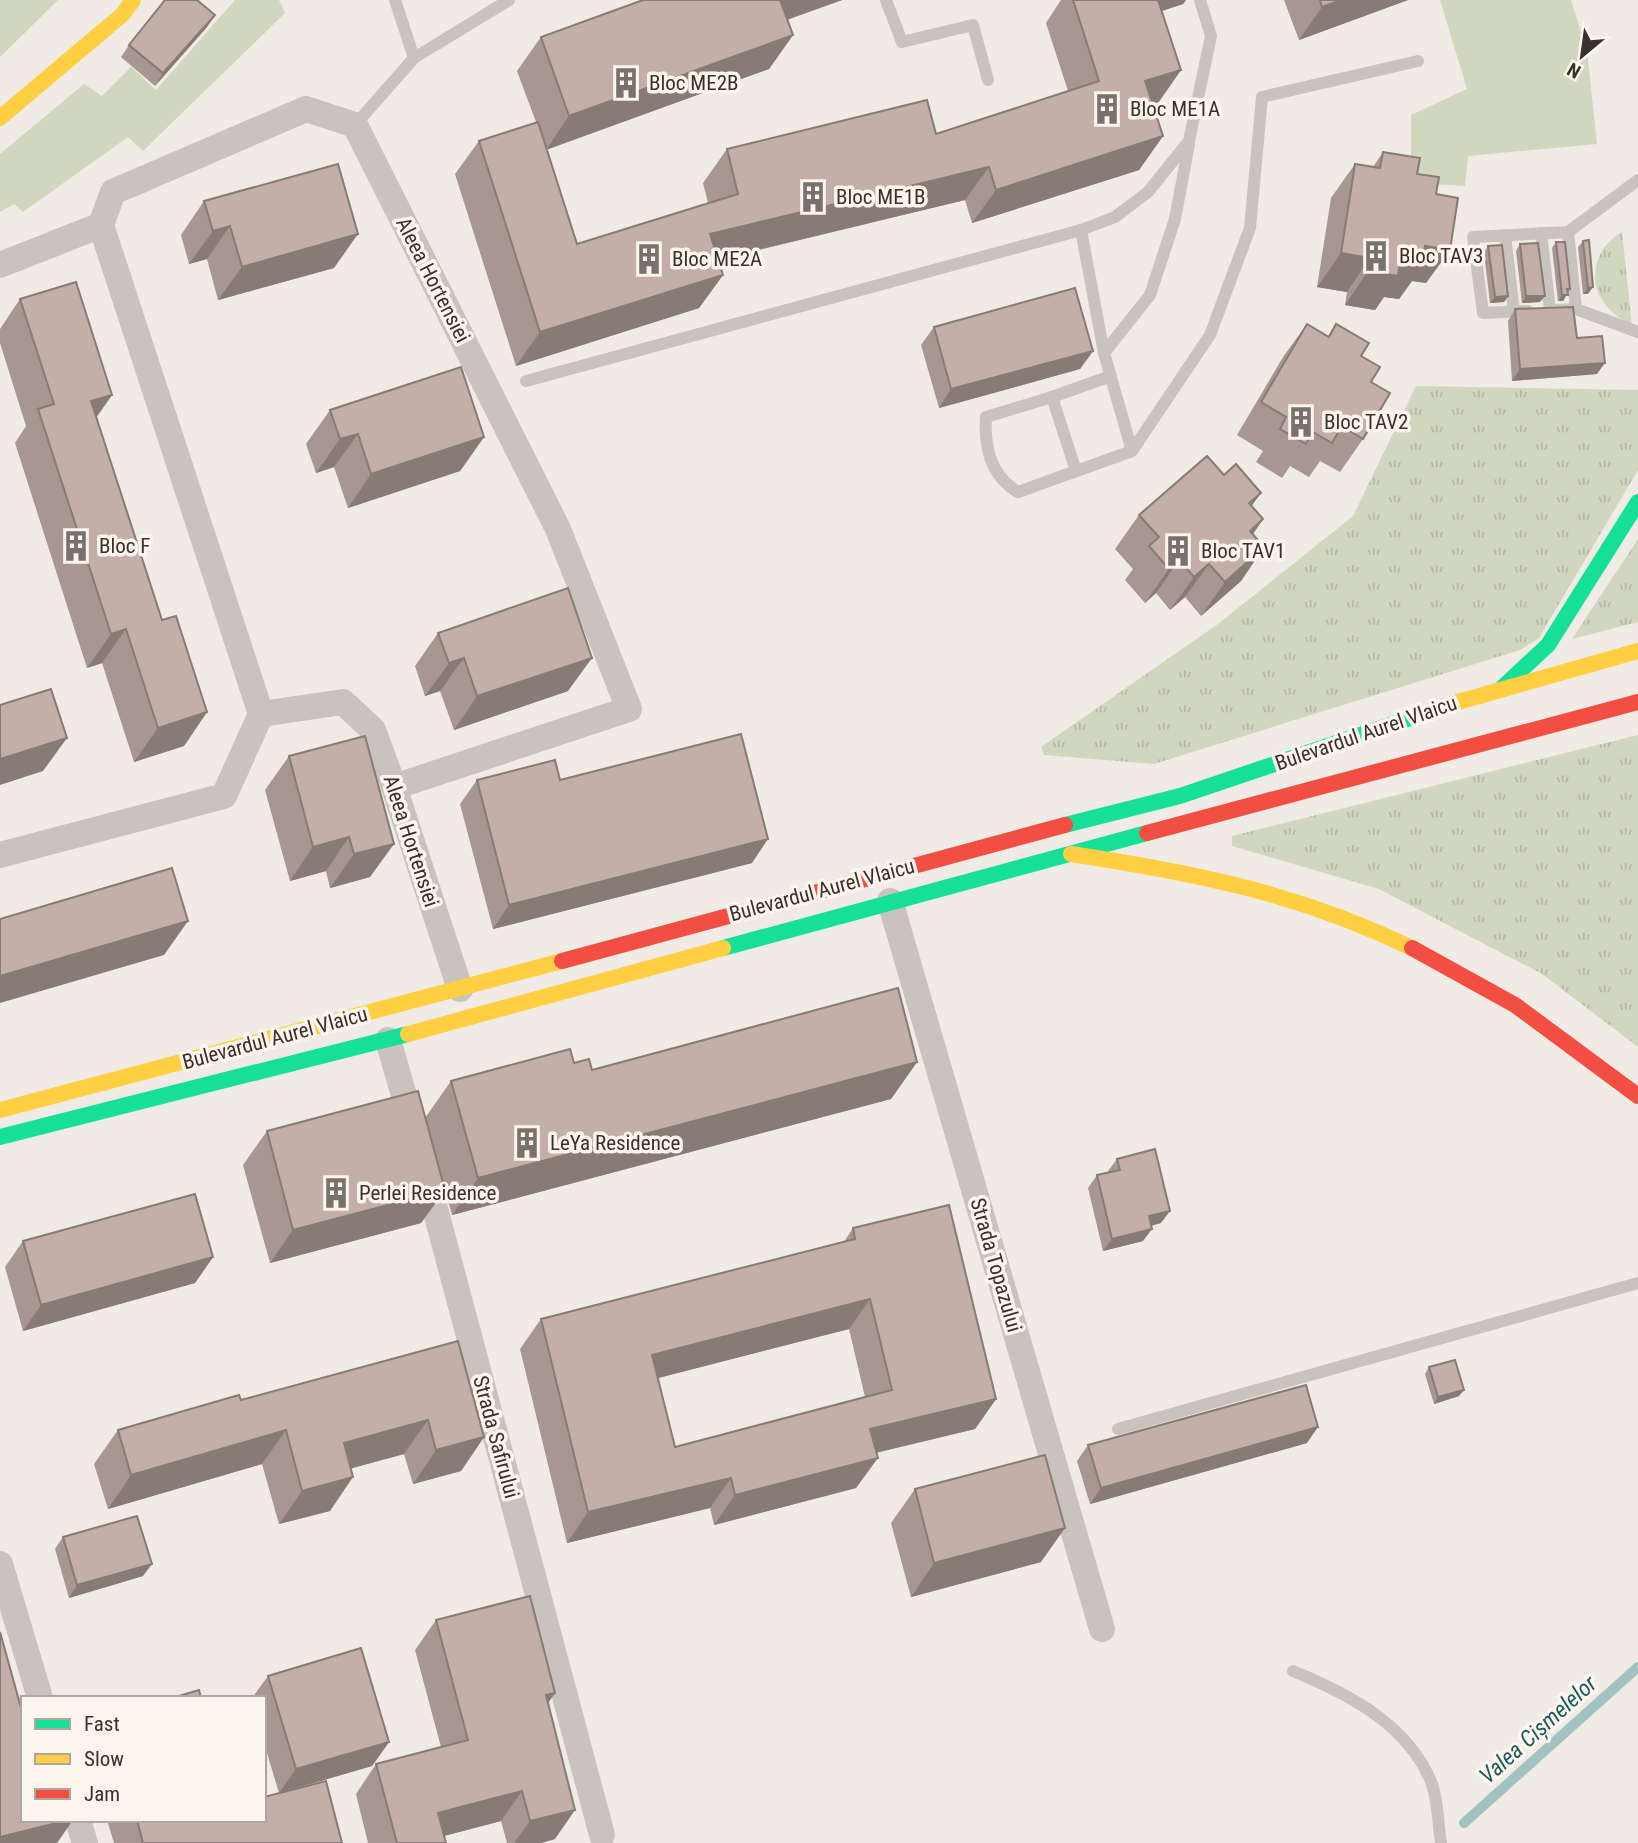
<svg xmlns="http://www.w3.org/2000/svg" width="1638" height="1843" font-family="'Roboto Condensed',sans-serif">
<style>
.grass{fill:url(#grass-tufts)}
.green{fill:#d1d6bf}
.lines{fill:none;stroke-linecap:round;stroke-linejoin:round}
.stream{stroke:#a1c2c1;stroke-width:10}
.lane{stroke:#c9c3be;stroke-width:12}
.street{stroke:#c9c3be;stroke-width:26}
.fast{stroke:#16e098;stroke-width:16}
.slow{stroke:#ffcf43;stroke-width:16}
.jam{stroke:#f24e42;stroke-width:16}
.wall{fill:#a89690;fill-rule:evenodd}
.shaded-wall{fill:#887a75}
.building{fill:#c3afa7;stroke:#887a75;stroke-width:2;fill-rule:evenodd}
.labels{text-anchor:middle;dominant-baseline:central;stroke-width:7;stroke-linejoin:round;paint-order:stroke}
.poi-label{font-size:21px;fill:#3b302b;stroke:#fbf5ee;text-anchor:start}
.street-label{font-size:21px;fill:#3b302b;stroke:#fbf5ee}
.water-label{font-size:23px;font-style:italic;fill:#1f5a5e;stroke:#fbf5ee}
</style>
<defs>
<pattern id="grass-tufts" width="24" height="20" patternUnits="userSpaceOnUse" patternTransform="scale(1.75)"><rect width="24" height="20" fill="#d1d6bf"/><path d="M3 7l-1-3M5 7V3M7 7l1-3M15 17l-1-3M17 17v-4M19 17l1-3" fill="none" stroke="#b4b8a4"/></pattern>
</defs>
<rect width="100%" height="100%" fill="#f0ebe5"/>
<g class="grass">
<path d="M 1622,232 L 1632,326 C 1623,320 1611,313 1605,304 C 1586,279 1596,246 1622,232 Z"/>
<polygon points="1416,386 1638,390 1638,470 1539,638 1520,650 1154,764 1044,755 1041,747 1218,624 1353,516"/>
<polygon points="1638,539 1638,622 1572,639"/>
<polygon points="1638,735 1638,1047 1542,974 1379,889 1232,846 1232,836"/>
</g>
<g class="green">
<polygon points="0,0 58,0 0,57"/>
<polygon points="235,0 279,0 285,13 143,151 128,137 23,212 14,204 0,212 0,154 84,84 102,96 131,67 156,90"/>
<polygon points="1440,0 1571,0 1587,50 1597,144 1468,156 1465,186 1411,183 1411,115 1467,89"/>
</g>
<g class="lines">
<polyline class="stream" points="1464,1823 1638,1667"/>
<g class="lane">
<polyline points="886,0 902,42 973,25 988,80"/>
<polyline points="414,58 509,0"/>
<polyline points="355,125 414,58 395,0"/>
<polyline points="1568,232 1576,309"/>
<polyline points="1541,233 1550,310"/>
<polyline points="1505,235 1514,312"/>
<polyline points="1557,310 1576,309 1638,332"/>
<polyline points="1528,311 1483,313 1473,237 1568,232 1638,180"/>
<polyline points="1104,353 1150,295 1175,219 1189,144"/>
<polyline points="526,381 1081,230"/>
<path d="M 1052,397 L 986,417 C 984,447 991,476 1018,492 L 1132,451 L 1210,335 L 1250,228 L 1262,97 L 1418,61"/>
<polyline points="1132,451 1104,353 1081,230 1115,217 1148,192 1189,141 1211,36 1200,0"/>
<polyline points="1076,471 1052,397 1111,376"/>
<polyline points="1118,1429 1638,1283"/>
<path d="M 1293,1671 C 1349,1694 1409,1725 1432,1784 C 1438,1802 1438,1824 1441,1843"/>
</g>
<g class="street">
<polyline points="101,225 113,192 306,109 355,125 558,529 629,709 394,787"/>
<polyline points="0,265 101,225 261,714"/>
<polyline points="0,855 224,796 261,714 343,702 373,730 394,787 460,989"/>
<polyline points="890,901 1102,1629"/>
<polyline points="388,1040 414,1130"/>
<polyline points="425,1171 602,1835"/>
<polyline points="0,1564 40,1698"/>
<polyline points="78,1820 85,1843"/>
</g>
<g class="fast">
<polyline points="1503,687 1548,645 1638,502"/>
<polyline points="1065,825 1180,796 1458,702"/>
<polyline points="723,948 1147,833"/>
<polyline points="0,1137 408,1034"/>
</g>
<g class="slow">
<polyline points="0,118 123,14 133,0"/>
<polyline points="1458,702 1638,651"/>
<path d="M 1071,854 C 1195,873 1298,893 1412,948"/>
<polyline points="408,1034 723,948"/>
<polyline points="0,1110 562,961"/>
</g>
<g class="jam">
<polyline points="1147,833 1638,702"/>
<polyline points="1412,948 1515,1005 1638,1096"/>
<polyline points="562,961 1065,825"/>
</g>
</g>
<g class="wall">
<polygon points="643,0 842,0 787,20 793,35 769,69 547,149 577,244 708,203 703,183 727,149 936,134 1068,91 1046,23 1061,0 1186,0 1183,4 1162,11 1181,70 1158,103 1152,105 1163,136 1139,170 972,223 965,200 718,260 723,275 699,308 516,366 455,174 479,141 536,122 517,71 541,37"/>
<polygon points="1284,0 1408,0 1299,40"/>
<polygon points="207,27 155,86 121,57 129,45"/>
<polygon points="1383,152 1417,174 1436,194 1450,250 1426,283 1412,281 1399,299 1384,297 1375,310 1345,305 1347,292 1317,287 1331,198 1355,164 1373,167"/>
<polygon points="204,201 334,268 218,300 207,259 189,264 181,235"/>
<polygon points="1583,241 1588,294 1583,294 1578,247"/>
<polygon points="1556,242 1570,289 1563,301 1558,301 1552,248"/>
<polygon points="1520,244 1540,302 1522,303 1516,251"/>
<polygon points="1488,246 1508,296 1504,302 1490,303 1484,253"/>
<polygon points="20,299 112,395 96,417 162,620 207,712 184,746 134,762 102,663 87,668 15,443 26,426 0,343 0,329"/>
<polygon points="1515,309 1577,338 1597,374 1512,381 1508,321"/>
<polygon points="1307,324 1328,336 1336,324 1361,356 1363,439 1340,472 1320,461 1309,477 1290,466 1282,478 1256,462 1263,451 1237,435 1283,357"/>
<polygon points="934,327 1093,351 1080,369 939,408 921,345"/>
<polygon points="330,410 484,437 460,471 348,508 334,467 316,473 306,444"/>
<polygon points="1224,475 1261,493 1251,506 1263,519 1253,534 1264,547 1241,581 1201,616 1185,597 1170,610 1156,593 1145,603 1125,580 1133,569 1115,549 1139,515"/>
<polygon points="438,633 568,691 454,730 440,691 425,696 415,666"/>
<polygon points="365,736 370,877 330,888 326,871 290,881 265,790 289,756"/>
<polygon points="477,780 560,780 752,863 493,929 460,804"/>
<polygon points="917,1062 891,1099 452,1215 445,1190 421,1223 270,1263 243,1165 267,1131 425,1118 451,1081 574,1063 592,1070"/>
<polygon points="1117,1159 1161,1223 1151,1226 1143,1241 1103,1251 1088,1188 1097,1175 1109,1173 1108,1171"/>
<path d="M 853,1228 L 996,1399 L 975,1429 L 876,1453 L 856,1488 L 714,1525 L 710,1508 L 567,1543 L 520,1349 L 541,1319 L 844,1242 ZM 849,1329 L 865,1397 L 675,1447 L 658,1378 Z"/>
<polygon points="23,1241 213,1257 195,1283 23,1331 5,1267"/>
<polygon points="458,1341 484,1437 461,1471 413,1484 404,1454 351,1468 330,1511 279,1524 262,1464 108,1509 94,1464 118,1430 241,1400"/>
<polygon points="1429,1367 1459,1396 1434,1404 1425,1374"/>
<polygon points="1307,1443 1090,1504 1077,1461 1088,1445"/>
<polygon points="915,1489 1041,1562 911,1597 891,1523"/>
<polygon points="63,1537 143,1576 69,1598 55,1549"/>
<polygon points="436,1620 555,1693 548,1703 555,1839 541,1843 507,1843 501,1821 444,1836 446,1843 368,1843 356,1794 376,1764 441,1747 415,1650"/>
<polygon points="268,1676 389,1742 372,1766 279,1793 264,1743 264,1698 252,1698"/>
<polygon points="107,1820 264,1820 342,1843 114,1843"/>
</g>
<g class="shaded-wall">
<polygon points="777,0 842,0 755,31"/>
<polygon points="1146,0 1186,0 1183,4 1131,21"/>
<polygon points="1341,0 1408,0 1299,40 1322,7"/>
<polygon points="215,15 207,27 155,86 163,73"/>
<polygon points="793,35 769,69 546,150 569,116"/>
<polygon points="1181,70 1158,103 1121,115 1145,81"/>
<polygon points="1163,136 1139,170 972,223 996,190"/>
<polygon points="989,167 965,200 686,267 710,234"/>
<polygon points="230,226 207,259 189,264 213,231"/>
<polygon points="358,234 334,268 218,300 242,267"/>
<polygon points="1425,246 1450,250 1426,283 1412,281 1399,299 1384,297 1375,310 1345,305 1368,271 1400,262"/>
<polygon points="1341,253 1370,258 1347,292 1317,287"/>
<polygon points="723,275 699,308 516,366 540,332"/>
<polygon points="1593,287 1588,294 1583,294 1588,288"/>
<polygon points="1567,289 1570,289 1563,301 1558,301"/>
<polygon points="1508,296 1504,302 1490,303 1495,297"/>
<polygon points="1526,296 1545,296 1540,302 1522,303"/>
<polygon points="1093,351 1080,369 939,408 951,389"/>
<polygon points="1605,363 1597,374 1512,381 1520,369"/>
<polygon points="112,395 89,428 91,401"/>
<polygon points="358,434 334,467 316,473 340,439"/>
<polygon points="484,437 460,471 348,508 371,474"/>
<polygon points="1261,493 1237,526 1249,503"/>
<polygon points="1263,519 1240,553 1250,531"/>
<polygon points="1264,547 1241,581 1201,616 1225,582"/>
<polygon points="1179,560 1156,593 1145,603 1169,569"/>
<polygon points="1209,564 1185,597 1170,610 1194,577"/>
<polygon points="126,629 102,663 87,668 111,634"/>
<polygon points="464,658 440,691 425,696 449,663"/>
<polygon points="592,658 568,691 454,730 477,696"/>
<polygon points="207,712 184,746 134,762 158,728"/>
<polygon points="67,738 43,771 0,785 0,759"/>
<polygon points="349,837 326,871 290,881 313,847"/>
<polygon points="768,839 752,863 493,929 509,905"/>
<polygon points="394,844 370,877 330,888 354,854"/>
<polygon points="188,921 164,955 0,1003 0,976"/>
<polygon points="917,1062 891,1099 452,1215 478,1178"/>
<polygon points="445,1190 421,1223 270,1263 293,1230"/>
<polygon points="1170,1211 1161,1223 1141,1228 1149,1216"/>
<polygon points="1152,1229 1143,1241 1103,1251 1112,1239"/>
<polygon points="213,1257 195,1283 23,1331 41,1305"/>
<polygon points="870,1299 849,1329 631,1385 652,1355"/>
<polygon points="1464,1390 1459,1396 1434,1404 1438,1397"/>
<polygon points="996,1399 975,1429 849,1459 870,1429"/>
<polygon points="428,1420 404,1454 320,1477 344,1443"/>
<polygon points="1318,1427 1307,1443 1090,1504 1101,1488"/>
<polygon points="286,1430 262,1464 108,1509 131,1475"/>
<polygon points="484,1437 461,1471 413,1484 436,1450"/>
<polygon points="878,1458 856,1488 714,1525 735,1495"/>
<polygon points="353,1477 330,1511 279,1524 302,1491"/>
<polygon points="731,1478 710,1508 567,1543 588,1512"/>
<polygon points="1065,1528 1041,1562 911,1597 934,1563"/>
<polygon points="152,1564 143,1576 69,1598 77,1585"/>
<polygon points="555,1693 535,1722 546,1695"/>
<polygon points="389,1742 372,1766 279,1793 296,1769"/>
<polygon points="522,1791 501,1821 417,1843 438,1813"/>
<polygon points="575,1810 555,1839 541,1843 514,1843 530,1821"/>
<polygon points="69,1820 73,1820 57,1843 0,1843 0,1837"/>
</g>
<g class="building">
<polygon points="165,0 197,0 215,15 163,73 129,45"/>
<polygon points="643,0 780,0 793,35 569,116 541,37"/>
<polygon points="1073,0 1158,0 1181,70 1145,81 1163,136 996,190 989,167 710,234 723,275 540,332 479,141 538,122 577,244 738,194 727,149 927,100 936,134 1099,81"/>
<polygon points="1320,0 1341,0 1322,7"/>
<polygon points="1383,152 1420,158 1417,174 1439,177 1436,194 1458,198 1450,250 1425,246 1422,266 1400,262 1398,276 1368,271 1370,258 1341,253 1355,164 1380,168"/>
<polygon points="338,164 358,234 242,267 230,226 213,231 204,201"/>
<polygon points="1589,240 1593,287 1588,288 1583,241"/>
<polygon points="1556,242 1565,242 1570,289 1567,289 1568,295 1562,295"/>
<polygon points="1538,243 1545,296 1526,296 1520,244"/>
<polygon points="1502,245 1508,296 1495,297 1488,246"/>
<polygon points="76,282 112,395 91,401 162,620 176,616 207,712 158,728 126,629 111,634 38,409 54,404 20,299"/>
<polygon points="1075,288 1093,351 951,389 934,327"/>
<polygon points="1573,307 1577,338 1602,336 1605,363 1520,369 1515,309"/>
<polygon points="1307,324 1329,337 1336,324 1369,343 1361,356 1380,367 1371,382 1390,393 1363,439 1342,426 1332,443 1313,432 1306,444 1280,429 1286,417 1261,402"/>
<polygon points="461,367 484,437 371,474 358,434 340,439 330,410"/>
<polygon points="1207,456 1224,475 1236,464 1261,493 1249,503 1263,519 1250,531 1264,547 1225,582 1209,564 1194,577 1179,560 1169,569 1149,546 1159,537 1139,515"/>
<polygon points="568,588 592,658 477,696 464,658 449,663 438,633"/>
<polygon points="51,689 67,738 0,759 0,705"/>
<polygon points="741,734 768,839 509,905 477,780 555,760 560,780"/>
<polygon points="365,736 394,844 354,854 349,837 313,847 289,756"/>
<polygon points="172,868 188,921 0,976 0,919"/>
<polygon points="898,988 917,1062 478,1178 451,1081 570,1049 574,1063 589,1059 592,1070"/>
<polygon points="418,1091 445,1190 293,1230 267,1131"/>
<polygon points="1155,1149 1170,1211 1149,1216 1152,1229 1112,1239 1097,1175 1120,1170 1117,1159"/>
<polygon points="195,1194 213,1257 41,1305 23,1241"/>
<path d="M 949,1205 L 996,1399 L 870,1429 L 878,1458 L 735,1495 L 731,1478 L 588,1512 L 541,1319 L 855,1239 L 853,1228 ZM 870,1299 L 892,1390 L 675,1447 L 652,1355 Z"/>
<polygon points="458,1341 484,1437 436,1450 428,1420 344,1443 353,1477 302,1491 286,1430 131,1475 118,1430 239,1395 241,1400"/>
<polygon points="1455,1360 1464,1390 1438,1397 1429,1367"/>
<polygon points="1306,1385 1318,1427 1101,1488 1088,1445"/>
<polygon points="1045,1455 1065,1528 934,1563 915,1489"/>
<polygon points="137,1516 152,1564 77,1585 63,1537"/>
<polygon points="530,1596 555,1693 546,1695 575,1810 530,1821 522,1791 438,1813 446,1843 397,1843 376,1764 468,1740 436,1620"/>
<polygon points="0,1632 23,1715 23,1820 69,1820 0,1837"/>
<polygon points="361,1648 389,1742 296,1769 268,1676"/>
<polygon points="199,1690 201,1698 172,1698"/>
<polygon points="326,1781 342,1843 143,1843 137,1820 264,1820 264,1797"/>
</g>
<defs>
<symbol id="building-bare" viewBox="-9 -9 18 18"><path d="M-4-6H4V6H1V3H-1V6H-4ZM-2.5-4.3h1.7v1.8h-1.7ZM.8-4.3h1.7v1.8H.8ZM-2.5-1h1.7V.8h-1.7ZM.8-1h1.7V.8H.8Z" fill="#7a716c" stroke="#fbf5ee" stroke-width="2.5" paint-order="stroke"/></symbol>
</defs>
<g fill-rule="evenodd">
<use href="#building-bare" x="604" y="61" width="44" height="44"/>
<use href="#building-bare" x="1085" y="87" width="44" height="44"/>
<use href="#building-bare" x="791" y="175" width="44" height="44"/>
<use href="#building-bare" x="1354" y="234" width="44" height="44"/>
<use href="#building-bare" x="627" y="237" width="44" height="44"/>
<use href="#building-bare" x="1279" y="400" width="44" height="44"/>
<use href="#building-bare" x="54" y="524" width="44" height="44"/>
<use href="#building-bare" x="1156" y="529" width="44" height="44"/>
<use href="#building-bare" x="505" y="1121" width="44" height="44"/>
<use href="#building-bare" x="314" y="1171" width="44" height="44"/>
</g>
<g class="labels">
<g class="poi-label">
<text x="649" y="83">Bloc ME2B</text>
<text x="1130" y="109">Bloc ME1A</text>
<text x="836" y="197">Bloc ME1B</text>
<text x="1399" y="256">Bloc TAV3</text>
<text x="672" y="259">Bloc ME2A</text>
<text x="1324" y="422">Bloc TAV2</text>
<text x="99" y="546">Bloc F</text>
<text x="1201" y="551">Bloc TAV1</text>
<text x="550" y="1143">LeYa Residence</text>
<text x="359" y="1193">Perlei Residence</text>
</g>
<g class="street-label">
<text transform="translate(433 280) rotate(63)">Aleea Hortensiei</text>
<text transform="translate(1366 733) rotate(-19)">Bulevardul Aurel Vlaicu</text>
<text transform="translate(411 841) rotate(72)">Aleea Hortensiei</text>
<text transform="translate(822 890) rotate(-15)">Bulevardul Aurel Vlaicu</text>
<text transform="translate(275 1038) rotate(-15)">Bulevardul Aurel Vlaicu</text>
<text transform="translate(996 1265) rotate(74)">Strada Topazului</text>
<text transform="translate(496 1437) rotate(75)">Strada Safirului</text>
</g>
<g class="water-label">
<text transform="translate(1538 1730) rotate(-42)">Valea Cișmelelor</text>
</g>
</g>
<rect x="21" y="1696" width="245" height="126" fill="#fbf5ee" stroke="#aea6a0" stroke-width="2"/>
<rect x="35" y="1719" width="35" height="10" fill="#16e098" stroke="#aea6a0" stroke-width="2"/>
<text x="84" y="1731" font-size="21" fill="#3b302b">Fast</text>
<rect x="35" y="1754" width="35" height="10" fill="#ffcf43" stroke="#aea6a0" stroke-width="2"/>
<text x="84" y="1766" font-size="21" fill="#3b302b">Slow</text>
<rect x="35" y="1789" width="35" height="10" fill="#f24e42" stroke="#aea6a0" stroke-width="2"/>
<text x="84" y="1801" font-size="21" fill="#3b302b">Jam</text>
<g transform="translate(1582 56) rotate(209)" stroke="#fbf5ee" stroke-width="5" paint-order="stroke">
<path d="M0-5L12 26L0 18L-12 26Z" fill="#3b302b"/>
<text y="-10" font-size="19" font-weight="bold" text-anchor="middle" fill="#3b302b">N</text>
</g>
</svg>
